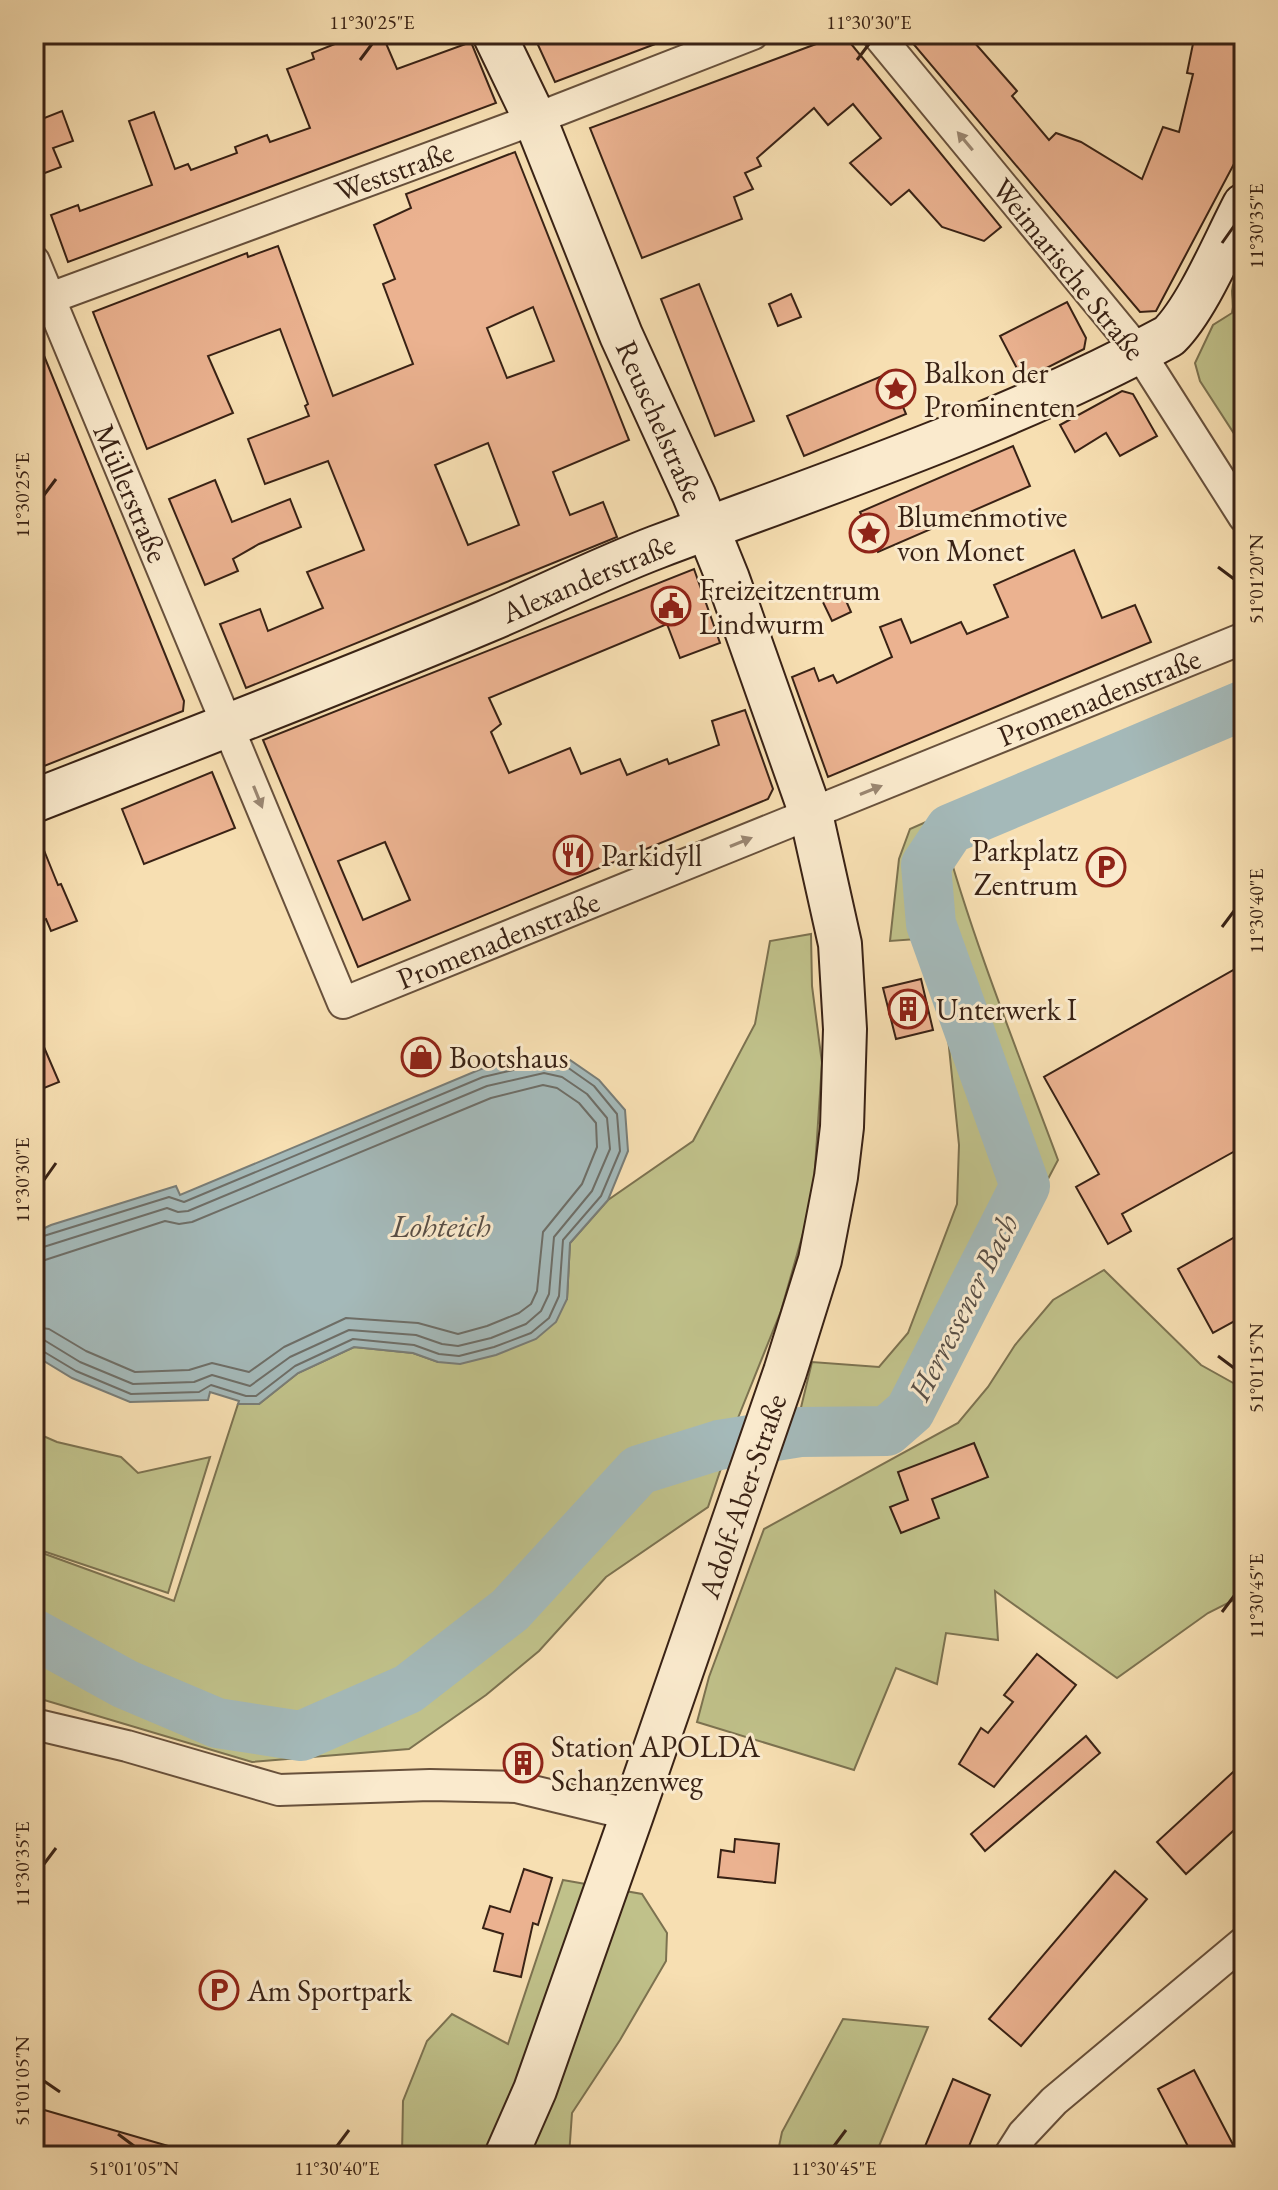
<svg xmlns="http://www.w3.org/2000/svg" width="1278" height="2190" font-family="'EB Garamond',serif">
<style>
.green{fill:#c0c18a;stroke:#7c7250;stroke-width:2}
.water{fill:#a4b9b9;stroke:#797d77;stroke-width:2}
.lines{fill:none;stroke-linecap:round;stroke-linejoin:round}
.shore{stroke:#6e6e67;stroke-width:2}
.river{stroke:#a4b9b9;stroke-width:50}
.building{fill:#ebb290;stroke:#392215;stroke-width:2;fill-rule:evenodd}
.street-casing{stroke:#68513c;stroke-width:34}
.secondary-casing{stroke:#392215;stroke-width:46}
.street{stroke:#faeacd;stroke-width:30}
.secondary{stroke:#faeacd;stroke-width:42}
.oneway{fill:#9a8671}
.ticks{fill:none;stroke:#392215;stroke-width:3}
.labels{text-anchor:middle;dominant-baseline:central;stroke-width:6;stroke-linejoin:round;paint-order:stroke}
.street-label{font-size:30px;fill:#392215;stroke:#faeacd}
.poi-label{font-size:30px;fill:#392215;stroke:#faeacd;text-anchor:start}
.water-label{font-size:32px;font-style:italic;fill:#594f46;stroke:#faeacd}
.neatline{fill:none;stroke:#392215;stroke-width:3}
.ticks-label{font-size:20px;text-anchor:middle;fill:#392215}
</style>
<rect width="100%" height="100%" fill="#f7dfb2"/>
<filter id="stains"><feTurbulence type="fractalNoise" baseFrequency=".0025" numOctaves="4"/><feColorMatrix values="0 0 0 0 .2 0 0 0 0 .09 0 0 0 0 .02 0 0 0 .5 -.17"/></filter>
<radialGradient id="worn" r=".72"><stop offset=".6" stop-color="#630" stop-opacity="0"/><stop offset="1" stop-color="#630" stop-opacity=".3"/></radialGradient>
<g class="green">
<path d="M 1244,265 L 1244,449 L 1200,381 L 1195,363 L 1213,325 L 1232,313 C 1234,304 1232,300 1232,291 C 1232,282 1239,273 1244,265 Z"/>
<path d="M 1244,682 L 1244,701 L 942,829 C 973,941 1017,1050 1058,1160 L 920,1422 L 881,1442 L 789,1457 L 812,1362 L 879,1367 L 908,1333 L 957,1204 L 959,1145 L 947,1028 L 917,939 L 890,941 L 899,859 L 910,829 Z"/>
<polygon points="811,934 812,986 822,1063 813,1198 781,1311 738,1418 708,1507 606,1577 539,1651 486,1695 409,1749 252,1762 34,1697 34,1550 174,1601 238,1404 259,1404 298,1373 354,1347 413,1353 438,1362 567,1299 570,1243 608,1200 693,1141 755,1024 770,941"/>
<polygon points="1104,1270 1201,1365 1244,1389 1244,1595 1208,1613 1117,1678 995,1591 998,1640 946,1633 937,1684 896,1668 854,1770 697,1722 709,1677 764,1529 958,1423 988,1387 1015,1345 1053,1300"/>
<polygon points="34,1432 57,1442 121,1457 138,1473 210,1457 168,1593 34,1548"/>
<polygon points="563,1880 642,1894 667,1933 666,1961 620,2040 572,2113 569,2156 402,2156 403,2101 427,2041 452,2014 508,2044"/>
<polygon points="843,2019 928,2027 875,2156 777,2156 782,2132"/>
</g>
<polygon class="water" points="545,1055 570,1060 599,1080 625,1110 628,1151 608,1200 570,1243 567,1299 556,1322 536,1339 496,1355 460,1364 438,1362 413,1353 354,1347 298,1373 259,1404 238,1404 239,1401 210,1392 208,1400 130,1402 72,1378 34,1355 34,1233 51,1225 176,1186 180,1195 481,1069 514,1060"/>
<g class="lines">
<g class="shore">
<polyline points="34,1239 169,1197 184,1202 483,1077 544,1063 567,1067 594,1086 617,1114 620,1151 601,1196 563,1240 559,1296 549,1318 531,1333 494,1347 459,1356 439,1354 414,1345 353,1339 295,1366 256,1396 246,1396 211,1385 199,1392 131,1394 76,1371 41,1350 34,1349"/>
<polyline points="34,1250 167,1208 178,1212 188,1211 487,1086 544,1073 562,1077 587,1094 607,1118 610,1149 592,1191 554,1237 549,1294 541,1311 526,1324 491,1338 458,1346 442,1344 416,1335 349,1330 290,1357 250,1386 212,1375 194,1382 133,1384 80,1362 44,1340 34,1339"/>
<polyline points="34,1262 45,1260 165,1221 179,1224 192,1222 491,1098 543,1085 557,1088 579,1103 596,1123 597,1147 582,1184 543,1232 537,1291 531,1304 519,1313 487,1326 458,1334 418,1323 346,1318 284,1347 249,1372 212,1363 189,1370 135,1372 86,1351 49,1329 34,1327"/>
</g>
<polyline class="river" points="34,1634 125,1684 217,1723 301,1736 408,1689 510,1610 639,1470 719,1445 800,1432 887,1431 910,1411 1025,1186 931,924 926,865 950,829 1244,705"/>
</g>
<g class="building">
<polygon points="360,34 382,34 397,69 471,42 496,103 68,262 51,215 78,205 80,211 152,185 129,121 154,112 175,169 188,164 191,170 237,153 235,147 267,135 270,142 310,128 287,69 314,59 312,53"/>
<polygon points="533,34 679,34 679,35 555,82"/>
<polygon points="843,34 1001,227 984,241 942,227 909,190 891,205 850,163 881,138 853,104 828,125 814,108 757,158 761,166 745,173 753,189 734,197 742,219 642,258 590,128"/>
<polygon points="905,34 967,34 1017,91 1012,96 1049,140 1056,133 1081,142 1142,179 1163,127 1179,132 1193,74 1187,73 1195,34 1244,34 1244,145 1156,311 1140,312"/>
<polygon points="35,102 42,119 62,111 73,141 53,148 61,167 34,177"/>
<path d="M 515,152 L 629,440 L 553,472 L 570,515 L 603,502 L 617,537 L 246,688 L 220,624 L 260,609 L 268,631 L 323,608 L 307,572 L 364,550 L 328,461 L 265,484 L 248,439 L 309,416 L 305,406 L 308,404 L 280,329 L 208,356 L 233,413 L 147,449 L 93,312 L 247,253 L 248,257 L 278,246 L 333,396 L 413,364 L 383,284 L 395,279 L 374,225 L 411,208 L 406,194 ZM 533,307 L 554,361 L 507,378 L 487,328 ZM 488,443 L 519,525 L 468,545 L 435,465 Z"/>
<polygon points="699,284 754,421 715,436 661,299"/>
<polygon points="791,294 801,317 778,326 769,304"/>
<polygon points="1067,302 1086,338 1084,349 1023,380 1000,336"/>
<polygon points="34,331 184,701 183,711 34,770"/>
<polygon points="889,373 906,414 804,456 787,416"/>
<polygon points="1122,391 1133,394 1157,436 1120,456 1106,433 1075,452 1060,425"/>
<polygon points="1013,446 1030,486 878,552 860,512"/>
<polygon points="215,480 232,522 290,499 301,527 259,544 233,559 238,571 205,585 169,499"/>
<polygon points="1074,550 1102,618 1135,605 1151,642 828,777 792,677 814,668 819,681 833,675 837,683 892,657 880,627 901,619 911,643 961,622 967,634 1008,617 994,585"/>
<path d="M 694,569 L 720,643 L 680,658 L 667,624 L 489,698 L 501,724 L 491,732 L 509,773 L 570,748 L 581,774 L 620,759 L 627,775 L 667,759 L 669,764 L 719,745 L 712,721 L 745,710 L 773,789 L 768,799 L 358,967 L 263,740 ZM 385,842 L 410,900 L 363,920 L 338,861 Z"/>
<polygon points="840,587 851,612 832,621 820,596"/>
<polygon points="212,772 235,828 144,864 122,809"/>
<polygon points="35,828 58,885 61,884 77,921 51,931 46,919 34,924"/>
<polygon points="1244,964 1244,1146 1122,1214 1131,1231 1108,1244 1076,1187 1099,1174 1044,1077"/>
<polygon points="921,979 933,1030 896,1039 883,988"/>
<polygon points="34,1024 59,1082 34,1092"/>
<polygon points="1244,1232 1244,1316 1213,1333 1178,1269"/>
<polygon points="974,1443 988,1477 932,1499 939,1518 901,1533 890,1507 908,1500 898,1472"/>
<polygon points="1037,1654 1076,1685 994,1787 959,1764 981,1728 988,1733 1013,1702 1004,1695"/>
<polygon points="1086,1736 1100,1753 985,1851 971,1834"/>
<polygon points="1244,1762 1244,1821 1186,1874 1157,1842"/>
<polygon points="735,1839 779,1844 775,1883 718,1877 721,1850 734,1852"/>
<polygon points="524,1869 552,1878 538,1925 533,1923 521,1977 494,1971 503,1934 483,1928 490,1906 510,1912"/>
<polygon points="1115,1871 1147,1899 1021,2046 989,2019"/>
<polygon points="1194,2070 1239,2156 1193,2156 1158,2089"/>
<polygon points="953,2079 990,2095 965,2156 921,2156"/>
<polygon points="34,2107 182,2150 181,2156 34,2156"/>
</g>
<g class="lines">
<defs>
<g id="street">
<polyline points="877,34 1139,352 1244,517"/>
<polyline points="34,261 343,1003 1244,638"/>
<polyline points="34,304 535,119 753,34"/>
<polyline points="34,1724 127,1746 279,1790 430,1785 516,1787 632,1815"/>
<polyline points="1009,2156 1023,2134 1054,2101 1244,1942"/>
</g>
<g id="secondary">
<polyline points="494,34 535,119 621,335 694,495 728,579 811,814 840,944 845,1029 842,1127 836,1177 820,1260 785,1372 632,1815 535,2090 506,2156"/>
<path d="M 34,801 C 185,742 337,684 487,621 C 544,597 599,569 657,547 C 830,482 1006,424 1169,336 C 1198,307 1224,243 1244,205"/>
</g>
</defs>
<use href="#street" class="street-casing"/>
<use href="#secondary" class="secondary-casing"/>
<use href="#street" class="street"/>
<use href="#secondary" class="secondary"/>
</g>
<defs><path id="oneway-solid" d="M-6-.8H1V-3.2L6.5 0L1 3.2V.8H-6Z" transform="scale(2)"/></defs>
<g class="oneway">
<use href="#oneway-solid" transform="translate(965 141) rotate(-130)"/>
<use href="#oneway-solid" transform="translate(871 790) rotate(-22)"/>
<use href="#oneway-solid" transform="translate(258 797) rotate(68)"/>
<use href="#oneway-solid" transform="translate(741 842) rotate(-22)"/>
</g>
<path class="ticks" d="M 360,60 L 372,44M 857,60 L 869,44M 1222,243 L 1234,226M 44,495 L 56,479M 1218,567 L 1234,579M 1222,927 L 1234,911M 44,1180 L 56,1163M 1218,1356 L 1234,1368M 1222,1612 L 1234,1596M 44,1864 L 56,1848M 44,2081 L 60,2092M 118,2134 L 134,2146M 337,2146 L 349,2130M 834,2146 L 846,2130"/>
<defs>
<symbol id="sight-ring" viewBox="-11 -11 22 22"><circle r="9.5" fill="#faeacd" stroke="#8f2418" stroke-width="1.5"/><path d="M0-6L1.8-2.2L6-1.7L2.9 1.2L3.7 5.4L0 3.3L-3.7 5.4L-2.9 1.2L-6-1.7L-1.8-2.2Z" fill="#8f2418"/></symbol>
<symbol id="civic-ring" viewBox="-11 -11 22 22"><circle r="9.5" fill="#faeacd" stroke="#8f2418" stroke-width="1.5"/><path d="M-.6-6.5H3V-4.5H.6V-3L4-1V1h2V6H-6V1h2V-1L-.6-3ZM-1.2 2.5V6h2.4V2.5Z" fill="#8f2418"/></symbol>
<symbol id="restaurant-ring" viewBox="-11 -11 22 22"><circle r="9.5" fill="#faeacd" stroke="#8f2418" stroke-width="1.5"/><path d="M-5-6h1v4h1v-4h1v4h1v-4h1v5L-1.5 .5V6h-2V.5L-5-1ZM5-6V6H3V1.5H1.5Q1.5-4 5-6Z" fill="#8f2418"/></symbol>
<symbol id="parking-ring" viewBox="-11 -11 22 22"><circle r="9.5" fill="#faeacd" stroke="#8f2418" stroke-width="1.5"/><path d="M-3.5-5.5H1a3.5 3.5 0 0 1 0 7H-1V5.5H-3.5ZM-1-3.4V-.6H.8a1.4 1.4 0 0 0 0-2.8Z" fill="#8f2418"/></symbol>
<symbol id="building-ring" viewBox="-11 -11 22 22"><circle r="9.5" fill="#faeacd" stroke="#8f2418" stroke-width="1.5"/><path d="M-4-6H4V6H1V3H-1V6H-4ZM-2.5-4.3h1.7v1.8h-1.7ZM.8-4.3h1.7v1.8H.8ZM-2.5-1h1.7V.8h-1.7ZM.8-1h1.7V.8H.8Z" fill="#8f2418"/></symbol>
<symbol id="shop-ring" viewBox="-11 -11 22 22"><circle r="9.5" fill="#faeacd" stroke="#8f2418" stroke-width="1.5"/><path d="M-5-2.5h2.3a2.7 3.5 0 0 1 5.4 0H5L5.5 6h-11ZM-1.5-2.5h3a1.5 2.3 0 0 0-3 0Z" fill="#8f2418"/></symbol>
</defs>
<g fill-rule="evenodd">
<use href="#sight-ring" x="874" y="367" width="44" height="44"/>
<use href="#sight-ring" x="847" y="511" width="44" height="44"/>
<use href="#civic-ring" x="649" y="584" width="44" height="44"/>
<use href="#restaurant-ring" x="551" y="833" width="44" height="44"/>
<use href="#parking-ring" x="1084" y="845" width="44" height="44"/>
<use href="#building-ring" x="886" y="987" width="44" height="44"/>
<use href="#shop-ring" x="399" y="1035" width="44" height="44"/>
<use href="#building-ring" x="501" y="1741" width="44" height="44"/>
<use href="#parking-ring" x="197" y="1968" width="44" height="44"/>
</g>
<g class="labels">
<g class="street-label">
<text transform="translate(394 171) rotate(-20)">Weststraße</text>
<text transform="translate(1069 269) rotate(51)">Weimarische Straße</text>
<text transform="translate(660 421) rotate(66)">Reuschelstraße</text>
<text transform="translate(131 493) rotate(67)">Müllerstraße</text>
<text transform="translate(588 578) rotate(-23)">Alexanderstraße</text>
<text transform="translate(1099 697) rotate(-22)">Promenadenstraße</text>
<text transform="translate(498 940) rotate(-22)">Promenadenstraße</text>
<text transform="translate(742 1496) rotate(-71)">Adolf-Aber-Straße</text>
</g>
<g class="poi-label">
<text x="924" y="372">Balkon der<tspan x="924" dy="34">Prominenten</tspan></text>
<text x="897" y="516">Blumenmotive<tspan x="897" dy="34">von Monet</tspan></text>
<text x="699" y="589">Freizeitzentrum<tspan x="699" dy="34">Lindwurm</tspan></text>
<text x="1078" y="850" text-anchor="end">Parkplatz<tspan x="1078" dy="34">Zentrum</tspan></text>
<text x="601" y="855">Parkidyll</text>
<text x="936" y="1009">Unterwerk I</text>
<text x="449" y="1057">Bootshaus</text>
<text x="551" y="1746">Station APOLDA<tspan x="551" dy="34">Schanzenweg</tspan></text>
<text x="247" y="1990">Am Sportpark</text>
</g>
<g class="water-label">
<text x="441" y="1226">Lohteich</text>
<text transform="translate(963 1307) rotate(-63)">Herressener Bach</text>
</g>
</g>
<rect width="1278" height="2190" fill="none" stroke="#f7dfb2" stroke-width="88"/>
<rect x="44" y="44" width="1190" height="2102" class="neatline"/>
<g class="ticks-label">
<text x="372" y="29">11°30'25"E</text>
<text x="869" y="29">11°30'30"E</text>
<text transform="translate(1256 226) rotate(-90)" y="7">11°30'35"E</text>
<text transform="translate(22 495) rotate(-90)" y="7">11°30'25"E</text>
<text transform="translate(1256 579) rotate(-90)" y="7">51°01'20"N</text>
<text transform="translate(1256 911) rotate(-90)" y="7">11°30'40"E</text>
<text transform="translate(22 1180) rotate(-90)" y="7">11°30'30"E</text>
<text transform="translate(1256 1368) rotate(-90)" y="7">51°01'15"N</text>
<text transform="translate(1256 1596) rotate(-90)" y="7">11°30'45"E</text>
<text transform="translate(22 1864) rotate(-90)" y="7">11°30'35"E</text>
<text transform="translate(22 2081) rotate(-90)" y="7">51°01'05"N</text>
<text x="134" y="2175">51°01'05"N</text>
<text x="337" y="2175">11°30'40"E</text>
<text x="834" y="2175">11°30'45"E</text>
</g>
<rect width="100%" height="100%" filter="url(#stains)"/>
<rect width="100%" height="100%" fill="url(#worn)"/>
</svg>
